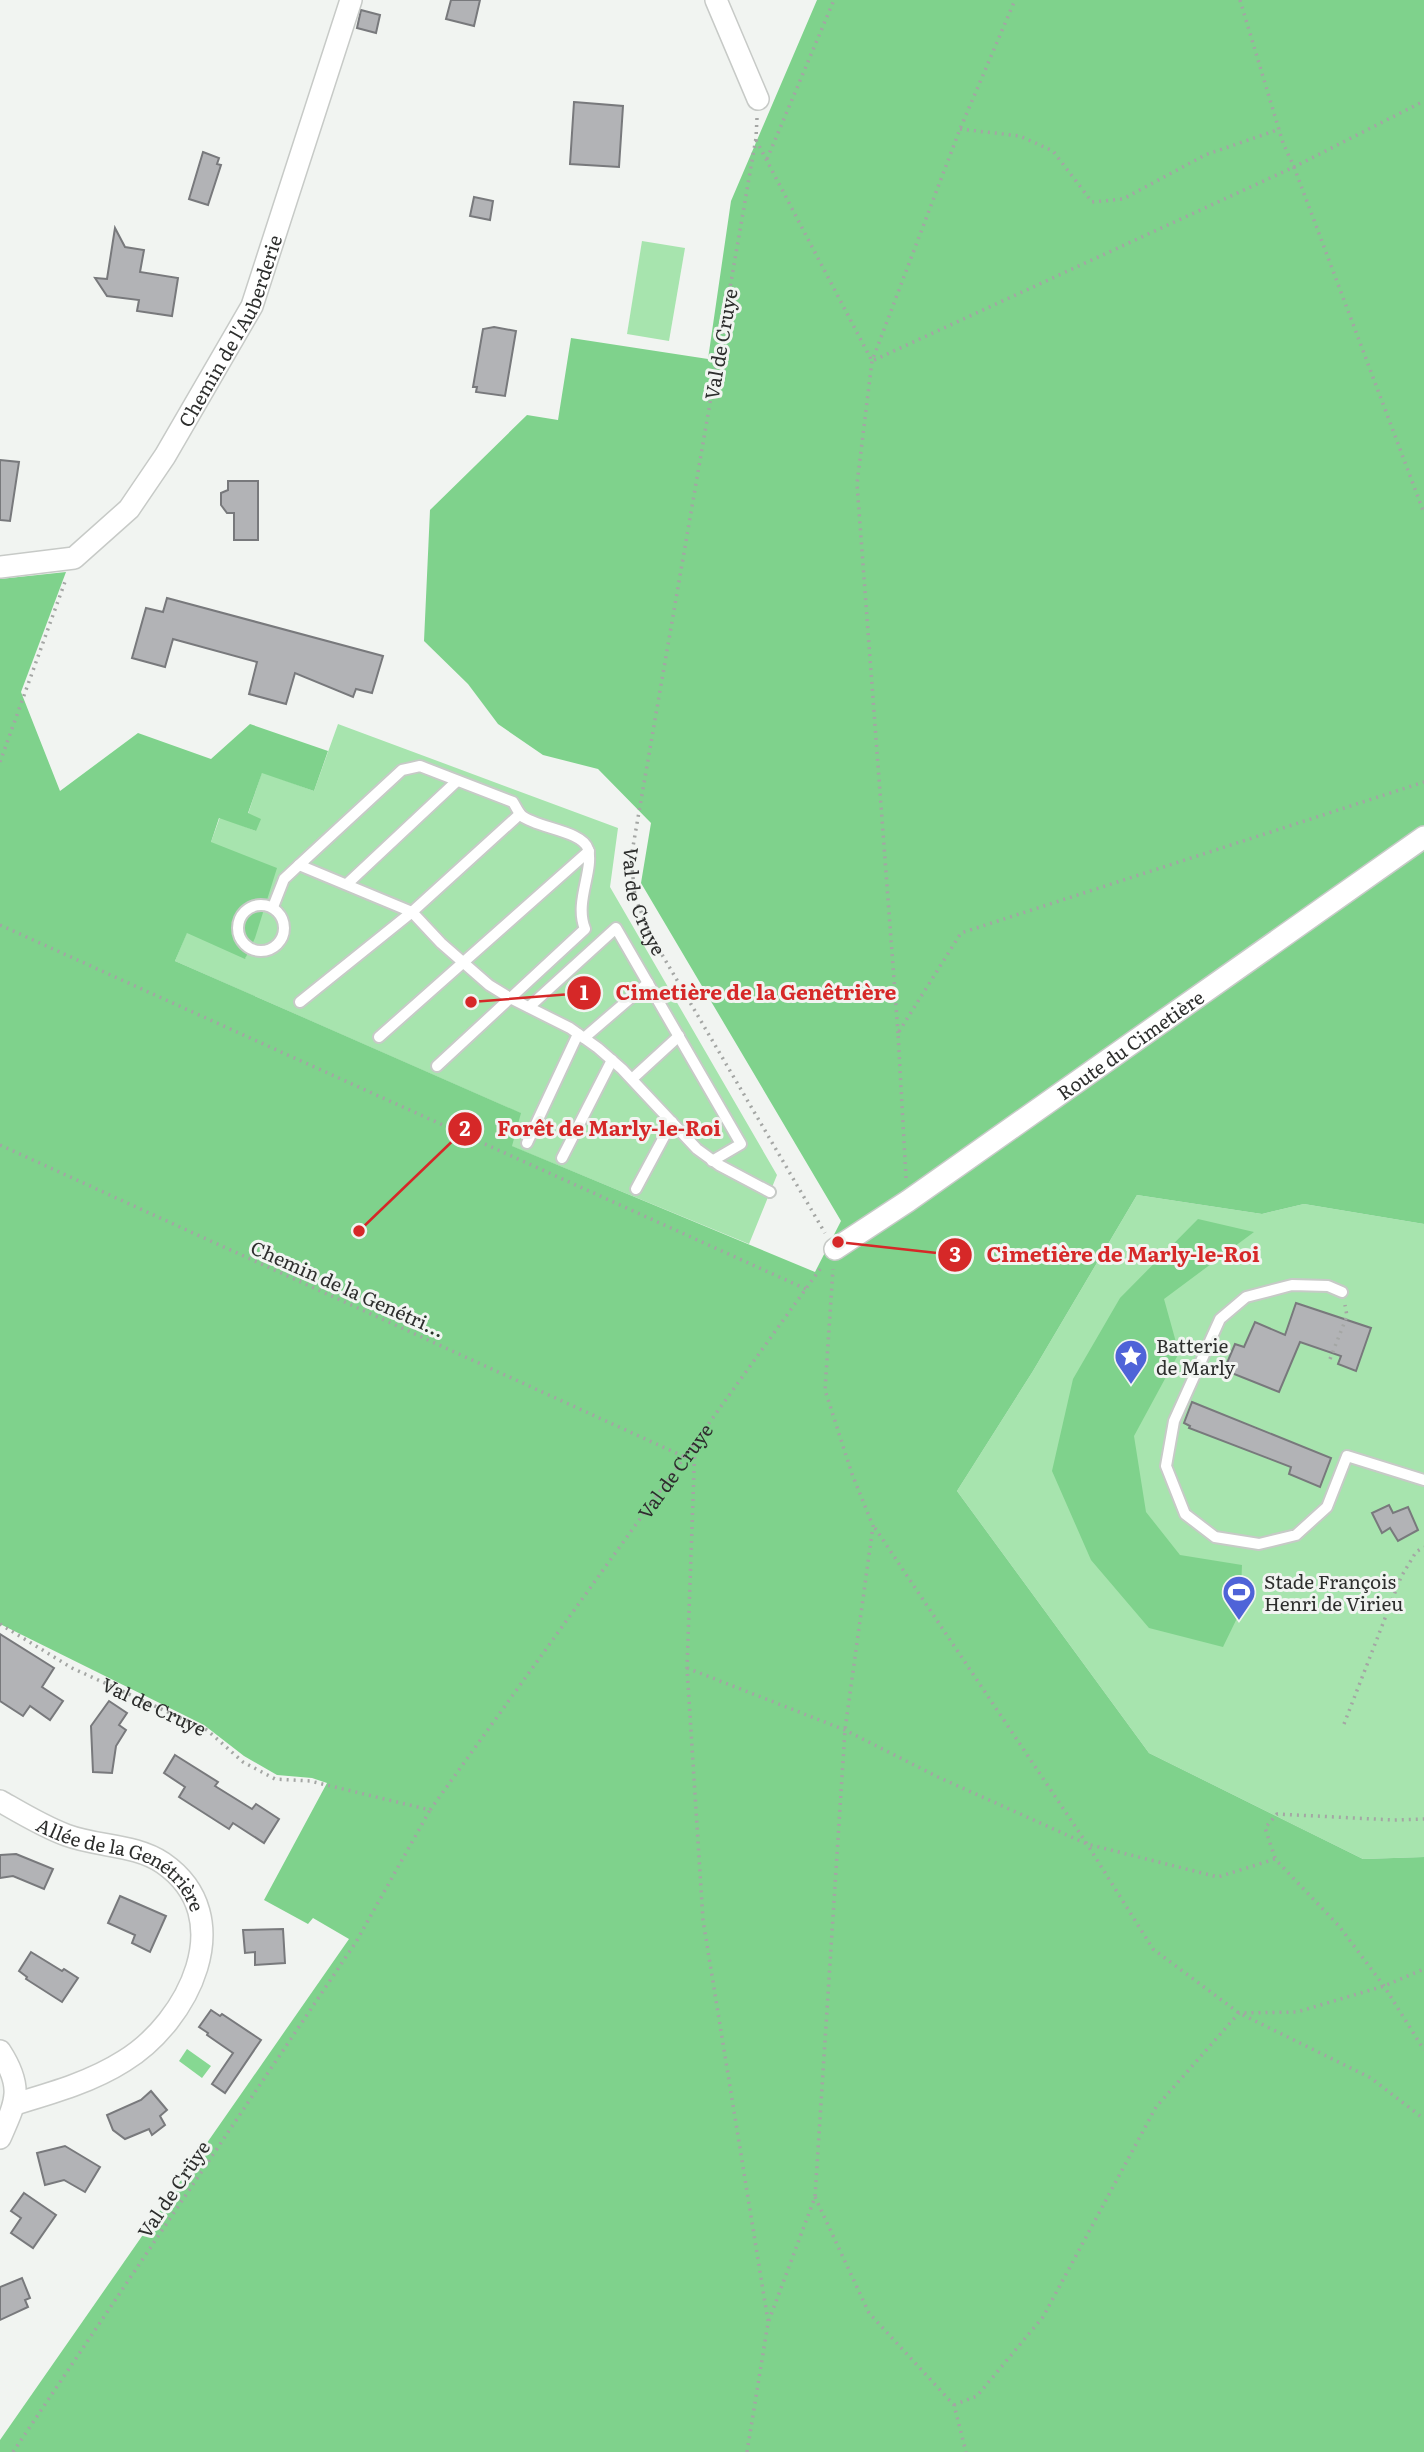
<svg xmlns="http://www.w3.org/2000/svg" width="1424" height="2452" font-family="Literata,serif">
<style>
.green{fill:#a7e4ae}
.forest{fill:#7fd28c}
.water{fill:#86d892}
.building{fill:#b2b3b6;stroke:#78797c;stroke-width:2}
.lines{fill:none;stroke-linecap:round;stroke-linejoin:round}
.service-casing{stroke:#c7cac7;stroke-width:14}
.minor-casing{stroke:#c7cac7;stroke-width:24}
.path{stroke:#a4a6a4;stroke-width:3.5;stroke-dasharray:2 5;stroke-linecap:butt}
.service{stroke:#fff;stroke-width:10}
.minor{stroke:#fff;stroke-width:21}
.labels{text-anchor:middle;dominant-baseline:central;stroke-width:6;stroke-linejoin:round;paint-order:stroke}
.street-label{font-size:19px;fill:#2d2e2d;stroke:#f1f4f1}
.poi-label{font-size:19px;fill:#2d2e2d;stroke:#f1f4f1;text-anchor:start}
.leader{fill:none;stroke:#d62828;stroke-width:2.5}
.callout-dot{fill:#d62828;stroke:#f1f4f1;stroke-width:2.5}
.mark-label{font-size:21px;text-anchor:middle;font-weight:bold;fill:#fff}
.callout-label{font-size:21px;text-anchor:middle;font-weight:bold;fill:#d62828;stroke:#f1f4f1;stroke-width:6;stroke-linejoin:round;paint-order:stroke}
</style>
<rect width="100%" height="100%" fill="#f1f4f1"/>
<g class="green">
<polygon points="642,241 685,248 669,341 627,334"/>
<polygon points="338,724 618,828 610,887 777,1175 749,1244 511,1146 520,1113 175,961 187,932 246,958 211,842 220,817 256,831 248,814 262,772 314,791"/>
<polygon points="1137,1195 1262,1214 1304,1204 1424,1224 1424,1857 1363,1859 1149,1753 957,1491 1033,1371"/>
</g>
<g class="forest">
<polygon points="817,0 1424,0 1424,1224 1304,1204 1262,1214 1137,1195 1033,1371 957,1491 1149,1753 1363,1859 1424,1857 1424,2452 0,2452 0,2440 349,1939 313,1918 308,1924 264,1900 327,1783 312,1778 277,1775 244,1756 204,1725 0,1624 0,579 66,572 21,692 60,791 138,733 211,759 250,724 328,751 314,791 262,773 248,813 261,819 256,831 219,818 211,842 277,868 255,938 245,959 187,933 175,961 521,1113 512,1146 815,1272 841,1221 641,883 651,823 598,769 543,755 498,724 468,684 424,641 430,510 527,415 558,420 571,338 708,359 731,201"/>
<polygon points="1198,1219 1254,1232 1164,1299 1179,1353 1134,1436 1146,1512 1180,1555 1242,1565 1240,1612 1223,1647 1149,1628 1091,1560 1052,1471 1073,1379 1120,1298"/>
</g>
<polygon class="water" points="187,2049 211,2066 202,2078 179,2061"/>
<g class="building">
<polygon points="451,0 480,0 474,26 446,19"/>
<polygon points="361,10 380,15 376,33 357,28"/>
<polygon points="574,102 623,106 619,167 570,164"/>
<polygon points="203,152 219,158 217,164 221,165 208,205 189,199"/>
<polygon points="474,197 493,201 490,220 470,216"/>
<polygon points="115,228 125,247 144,250 140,272 178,278 172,316 137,311 139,300 107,296 95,278 107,279"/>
<polygon points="494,327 516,331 505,396 476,392 477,387 473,387 483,329"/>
<polygon points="0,460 19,462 10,521 0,520"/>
<polygon points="228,481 258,481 258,540 234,540 234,513 227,513 221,505 221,493 228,490"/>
<polygon points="167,598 383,656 372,693 356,689 353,697 295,673 286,704 249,694 257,662 173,639 165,667 132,658 146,608 163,612"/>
<polygon points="1296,1303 1371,1328 1356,1371 1338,1364 1341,1356 1300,1342 1279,1392 1224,1370 1235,1344 1244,1347 1255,1322 1285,1335"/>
<polygon points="1192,1402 1331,1458 1320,1487 1289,1474 1291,1467 1189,1428 1190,1426 1184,1423"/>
<polygon points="1389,1505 1393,1513 1408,1507 1418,1530 1398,1541 1390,1528 1382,1533 1372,1513"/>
<polygon points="0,1634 54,1668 42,1687 63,1701 50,1720 30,1706 23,1716 0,1701"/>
<polygon points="109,1701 127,1713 119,1725 126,1730 116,1746 112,1773 93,1772 91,1726"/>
<polygon points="175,1755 218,1782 215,1786 252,1809 256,1804 279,1819 264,1843 233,1823 229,1829 179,1797 185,1787 164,1773"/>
<polygon points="16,1854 53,1869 44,1889 13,1876 0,1878 0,1855"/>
<polygon points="120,1896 166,1916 150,1952 132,1943 135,1935 108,1923"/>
<polygon points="283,1929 285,1963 255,1965 255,1952 245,1953 243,1930"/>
<polygon points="31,1952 62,1971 64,1969 78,1978 62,2002 26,1979 27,1977 19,1971"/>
<polygon points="211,2010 220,2016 222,2014 261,2040 225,2093 212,2084 233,2053 207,2035 208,2033 199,2027"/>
<polygon points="151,2091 167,2110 160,2116 165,2125 152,2135 149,2129 125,2139 113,2130 107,2115 141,2100"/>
<polygon points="65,2146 100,2167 85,2192 64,2180 45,2185 37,2153"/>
<polygon points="24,2193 56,2215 33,2248 11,2233 21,2218 11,2211"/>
<polygon points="22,2278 30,2298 25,2300 28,2307 0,2320 0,2287"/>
</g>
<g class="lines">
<defs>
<g id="service">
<polyline points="347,884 457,781"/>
<circle cx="261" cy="928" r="23"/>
<polyline points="273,907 284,879 299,865"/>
<polyline points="300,1002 412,912 520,814"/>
<polyline points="529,1007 616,928 741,1144 712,1161"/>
<polyline points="379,1037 589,851"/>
<polyline points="584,1038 648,983"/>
<path d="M 437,1066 L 585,929 C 574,902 594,871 588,849 C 583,831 537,828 522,816 C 518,812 516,807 513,802 L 420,766 L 402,770 L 299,865 L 412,912 L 441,943 L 489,985 L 510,998 L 570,1028 L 598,1048 L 622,1069 L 697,1149 L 719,1165 L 770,1192"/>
<polyline points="632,1079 679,1036"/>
<polyline points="527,1143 578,1034"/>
<polyline points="562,1158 612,1060"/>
<polyline points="636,1189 672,1122"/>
<polyline points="1342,1292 1328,1286 1292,1285 1246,1297 1220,1319 1174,1421 1166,1466 1185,1514 1215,1537 1259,1544 1296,1535 1327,1507 1347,1456 1424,1480"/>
</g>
<g id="minor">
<polyline points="716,0 758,99"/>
<path id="s3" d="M 0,567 L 74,558 L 129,509 L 165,456 L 252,306 L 351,0"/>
<path id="s4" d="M 835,1249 L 908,1201 L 1424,837"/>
<path id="s5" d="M 0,1801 C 21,1813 44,1827 66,1835 C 98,1847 135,1844 163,1863 C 241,1917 188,2022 124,2061 C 91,2082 52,2093 15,2104"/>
<path d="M 0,2051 C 24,2088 16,2102 0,2138"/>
</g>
</defs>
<use href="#service" class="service-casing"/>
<use href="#minor" class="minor-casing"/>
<g class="path">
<polyline points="1240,0 1283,143 1294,167 1424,101"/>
<path id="s1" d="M 757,118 L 756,138 L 631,858 L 635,897 L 650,934 L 825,1233"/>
<polyline points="960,129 1020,136 1053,151 1092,202 1123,199 1205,155 1280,129"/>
<polyline points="756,140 872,361 1294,167 1424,513"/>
<polyline points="767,159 834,0"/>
<polyline points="0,762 66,579"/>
<polyline points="0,925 806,1289"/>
<polyline points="898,1033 857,484 872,361 960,129 1015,0"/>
<polyline points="0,1145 685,1457"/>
<polyline points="906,1178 898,1033 961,933 1424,782"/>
<polyline points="1330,1359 1347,1316 1345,1305"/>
<polyline points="695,1443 687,1668 703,1920 768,2321"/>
<polyline points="875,1528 1087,1844 1153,1949 1239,2013 1371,2078 1424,2119"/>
<path id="s2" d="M 0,1624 L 72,1668 L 207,1730 L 243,1762 L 275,1779 L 310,1781 L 430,1810 L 823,1265"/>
<polyline points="687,1668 845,1730 938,1777 1087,1844 1218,1877 1275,1859 1339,1926 1384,1986 1424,2050"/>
<polyline points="1344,1724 1401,1577 1416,1552 1424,1547"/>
<polyline points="1275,1858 1265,1828 1277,1814 1393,1820 1424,1819"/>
<polyline points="815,2197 869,2313 954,2405 966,2452"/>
<polyline points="954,2405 977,2396 1043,2317 1156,2107 1239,2013 1297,2012 1384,1986 1424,1969"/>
<polyline points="13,2452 356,1942 430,1810"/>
<polyline points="747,2452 768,2323 815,2197 845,1730 873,1526 852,1474 825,1390 833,1269"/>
</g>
<use href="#service" class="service"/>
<use href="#minor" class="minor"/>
</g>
<defs>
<symbol id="sight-pin" viewBox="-11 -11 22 30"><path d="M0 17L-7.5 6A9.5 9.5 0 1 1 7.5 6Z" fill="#4f63d8" stroke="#f1f4f1"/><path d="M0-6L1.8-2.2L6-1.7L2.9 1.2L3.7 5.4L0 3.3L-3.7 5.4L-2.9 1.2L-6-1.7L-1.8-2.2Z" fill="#fff"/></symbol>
<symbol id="stadium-pin" viewBox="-11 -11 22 30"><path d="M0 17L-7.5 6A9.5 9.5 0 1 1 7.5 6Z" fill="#4f63d8" stroke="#f1f4f1"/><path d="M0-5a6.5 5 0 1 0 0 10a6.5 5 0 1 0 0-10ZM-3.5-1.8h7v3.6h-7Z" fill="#fff"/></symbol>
</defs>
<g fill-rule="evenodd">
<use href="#sight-pin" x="1112" y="1337" width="38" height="52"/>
<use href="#stadium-pin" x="1220" y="1573" width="38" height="52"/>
</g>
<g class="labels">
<g class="street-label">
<text stroke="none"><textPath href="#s3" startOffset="354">Chemin de l'Auberderie</textPath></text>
<text transform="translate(720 344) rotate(-80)">Val de Cruye</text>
<text stroke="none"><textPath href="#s1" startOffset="796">Val de Cruye</textPath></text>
<text stroke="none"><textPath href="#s4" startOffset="359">Route du Cimetière</textPath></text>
<text transform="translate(348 1288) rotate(24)">Chemin de la Genétri...</text>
<text stroke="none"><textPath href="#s2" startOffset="894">Val de Cruye</textPath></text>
<text stroke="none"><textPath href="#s2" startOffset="175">Val de Cruye</textPath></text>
<text stroke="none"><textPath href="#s5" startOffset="140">Allée de la Genétrière</textPath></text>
<text transform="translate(173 2189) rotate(-56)">Val de Crüye</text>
</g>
<g class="poi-label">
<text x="1156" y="1345">Batterie<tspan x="1156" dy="22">de Marly</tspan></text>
<text x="1264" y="1581">Stade François<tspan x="1264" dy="22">Henri de Virieu</tspan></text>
</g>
</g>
<path class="leader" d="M471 1002L584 993M359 1231L465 1129M838 1242L955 1255"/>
<g class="callout-dot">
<circle cx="471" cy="1002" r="7"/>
<circle cx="359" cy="1231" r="7"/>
<circle cx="838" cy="1242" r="7"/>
<circle cx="584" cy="993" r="18"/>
<circle cx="465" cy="1129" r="18"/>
<circle cx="955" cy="1255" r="18"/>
</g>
<g class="mark-label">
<text x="584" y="1000">1</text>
<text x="465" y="1136">2</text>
<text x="955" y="1262">3</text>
</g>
<g class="callout-label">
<text x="756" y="1000">Cimetière de la Genêtrière</text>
<text x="609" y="1136">Forêt de Marly-le-Roi</text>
<text x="1123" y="1262">Cimetière de Marly-le-Roi</text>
</g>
</svg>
